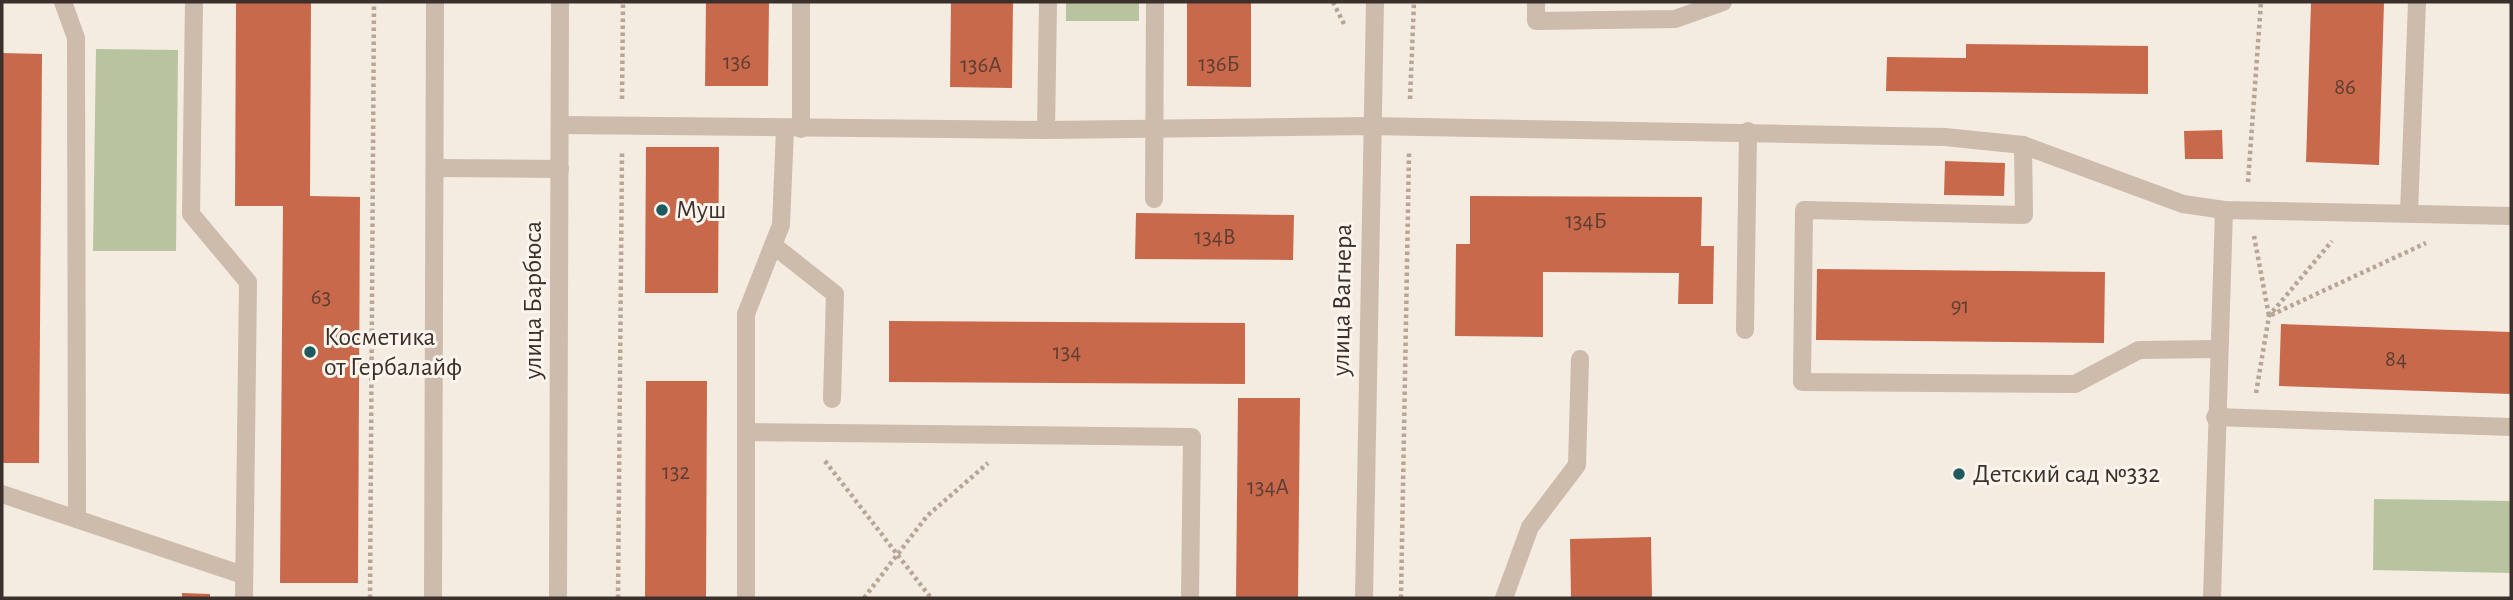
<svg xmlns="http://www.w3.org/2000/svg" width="2513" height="600" font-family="'Alegreya Sans',sans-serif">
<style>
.green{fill:#b8c4a0}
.building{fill:#c8694b}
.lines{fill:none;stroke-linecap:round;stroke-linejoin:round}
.path{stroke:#b9a596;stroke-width:4.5;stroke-dasharray:3.5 3.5;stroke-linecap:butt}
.minor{stroke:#cdbbac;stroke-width:18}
.poi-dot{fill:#1f5a5e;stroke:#fbf5ee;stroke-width:2.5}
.labels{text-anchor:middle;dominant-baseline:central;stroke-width:6;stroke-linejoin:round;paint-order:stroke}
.number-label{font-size:23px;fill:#5e3e33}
.poi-label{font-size:26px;fill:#3b302b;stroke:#fbf5ee;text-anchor:start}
.street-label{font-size:26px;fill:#3b302b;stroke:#fbf5ee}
</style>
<rect width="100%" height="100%" fill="#f4ebe1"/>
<g class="green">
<rect x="1066" y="2" width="73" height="19"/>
<polygon points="96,49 178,50 176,251 93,251"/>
<polygon points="2374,499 2511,501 2511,573 2373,570"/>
</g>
<g class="building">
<polygon points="236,2 311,2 310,196 360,197 358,583 280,583 283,206 235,206"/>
<polygon points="706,2 769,2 768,86 705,86"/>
<polygon points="951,2 1013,2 1012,88 950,87"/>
<polygon points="1187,2 1251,2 1251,87 1187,86"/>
<polygon points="2311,2 2384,2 2379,165 2306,162"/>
<polygon points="1966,44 2148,46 2148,94 1886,91 1887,57 1966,58"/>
<polygon points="2,53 42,54 39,463 2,463"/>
<polygon points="2222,130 2223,159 2185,159 2184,131"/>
<polygon points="646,147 719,147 718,293 645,293"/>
<polygon points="1945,161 2005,163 2004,196 1944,195"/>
<polygon points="1470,196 1702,197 1701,246 1714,246 1713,304 1678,304 1679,273 1543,272 1543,337 1455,336 1456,244 1470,244"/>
<polygon points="1136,213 1294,215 1293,260 1135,259"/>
<polygon points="1817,269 2105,272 2104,343 1816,340"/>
<polygon points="889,321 1245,323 1245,384 889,382"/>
<polygon points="2281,324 2511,332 2511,394 2279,386"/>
<polygon points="646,381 707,381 706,598 645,598"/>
<polygon points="1238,398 1300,398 1298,598 1236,598"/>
<polygon points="1651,537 1652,598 1571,598 1570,539"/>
<polygon points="182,593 210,594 210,598 182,598"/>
</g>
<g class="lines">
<g class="path">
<polyline points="1333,2 1345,26"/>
<polyline points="622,99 623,2"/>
<polyline points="1410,99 1414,2"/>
<polyline points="2248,182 2261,2"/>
<polyline points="2254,236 2269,316 2426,243"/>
<polyline points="2256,393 2269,316 2332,241"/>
<polyline points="825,461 931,598"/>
<polyline points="370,598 374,2"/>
<polyline points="618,598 622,153"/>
<polyline points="864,598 927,516 988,463"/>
<polyline points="1401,598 1409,153"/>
</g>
<g class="minor">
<polyline points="63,2 76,38 77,519"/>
<polyline points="194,2 191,214 248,282 244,598"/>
<polyline points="801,2 801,129"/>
<polyline points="1536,2 1536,21 1675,19 1723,2"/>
<polyline points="560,125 1046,130 1370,126 1945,137 2023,145 2183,204 2224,210 2511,216"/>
<polyline points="1046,130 1048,2"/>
<polyline points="2023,145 2024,215 1804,210 1802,382 2075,384 2139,350 2218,349"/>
<polyline points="436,168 560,169"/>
<polyline points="1154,199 1155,2"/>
<polyline points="2409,213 2417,2"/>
<polyline points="773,245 835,294 832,399"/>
<polyline points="1745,330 1748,131"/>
<polyline points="2215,417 2511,427"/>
<polyline points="747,432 1192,437 1190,598"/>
<polyline points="2,494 243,575"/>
<polyline points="433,598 435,2"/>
<polyline points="558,598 560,2"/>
<polyline points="746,598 746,314 781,225 785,129"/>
<polyline points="1364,598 1375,2"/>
<polyline points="1504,598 1530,527 1577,465 1580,359"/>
<polyline points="2212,598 2224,210"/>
</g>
</g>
<g class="poi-dot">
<circle cx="662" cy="210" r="7"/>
<circle cx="310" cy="352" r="7"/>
<circle cx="1959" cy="474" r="7"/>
</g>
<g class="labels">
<g class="number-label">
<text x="737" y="62">136</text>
<text x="1219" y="64">136Б</text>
<text x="981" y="65">136А</text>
<text x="2345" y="87">86</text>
<text x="1586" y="221">134Б</text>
<text x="1215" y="237">134В</text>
<text x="321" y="297">63</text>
<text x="1960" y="306">91</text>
<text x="1067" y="352">134</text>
<text x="2396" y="359">84</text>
<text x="676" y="472">132</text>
<text x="1268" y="487">134А</text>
</g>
<g class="poi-label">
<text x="676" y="210">Муш</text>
<text x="324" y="337">Косметика<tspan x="324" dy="30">от Гербалайф</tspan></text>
<text x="1973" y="474">Детский cад №332</text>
</g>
<g class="street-label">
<text transform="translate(533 300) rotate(-90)">улица Барбюса</text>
<text transform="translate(1342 300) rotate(-89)">улица Вагнера</text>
</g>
</g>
<rect width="2513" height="600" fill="none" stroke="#3b302b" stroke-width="7"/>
</svg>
